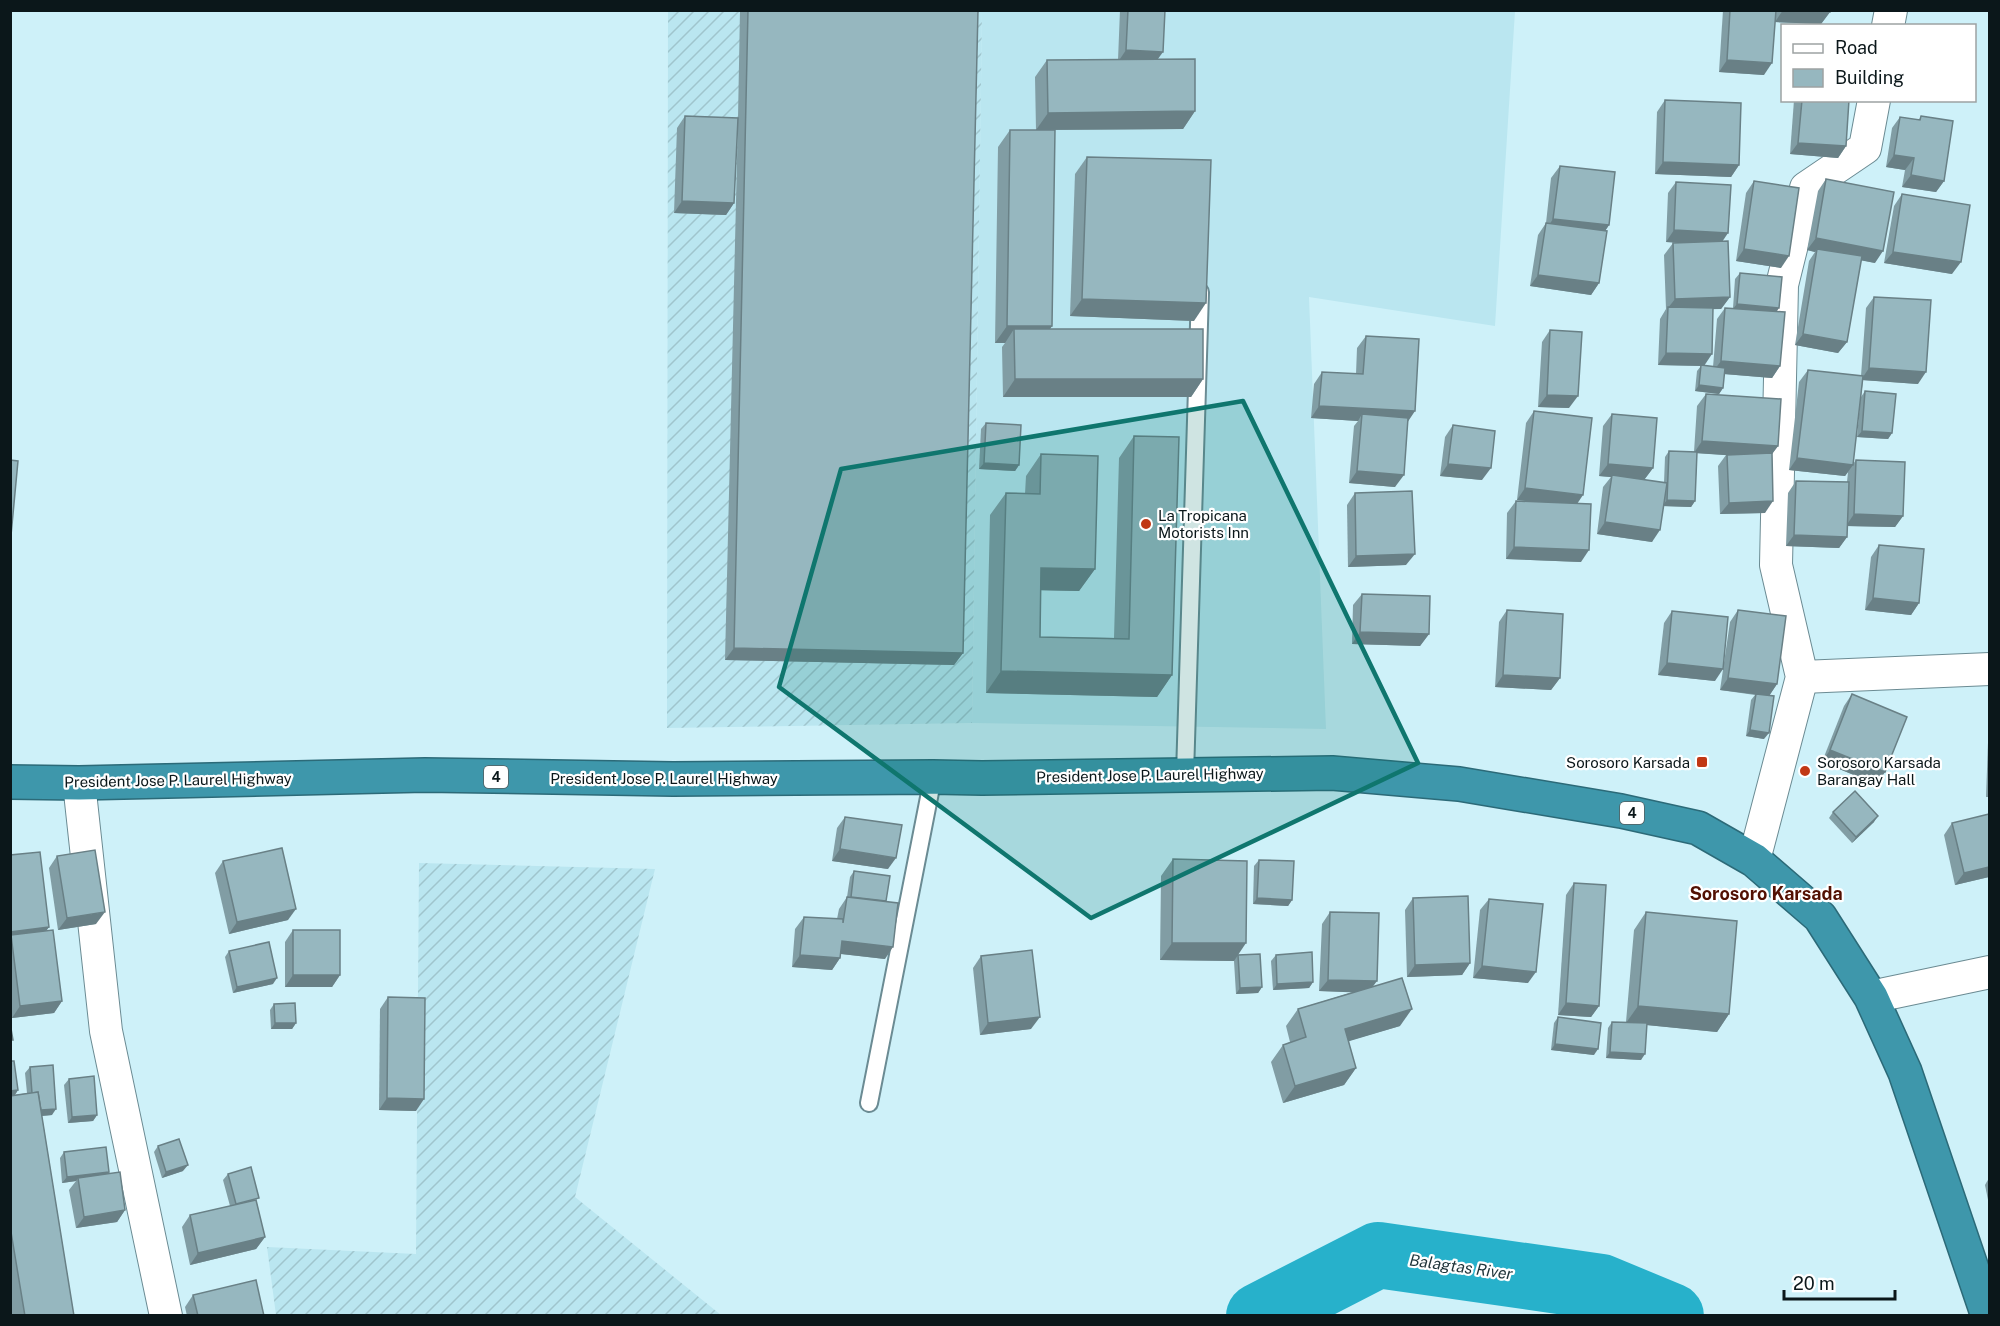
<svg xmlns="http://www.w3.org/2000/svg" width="2000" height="1326" font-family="'Public Sans',sans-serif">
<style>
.built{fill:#bae6f0}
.industrial{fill:url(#industrial-furrows)}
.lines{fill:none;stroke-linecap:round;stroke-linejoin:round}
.river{stroke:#27b1cb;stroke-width:66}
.lane-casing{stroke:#6b8b93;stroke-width:20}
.street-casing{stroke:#6b8b93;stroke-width:34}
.highway-casing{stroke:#2c6a78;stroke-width:36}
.lane{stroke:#fff;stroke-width:16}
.street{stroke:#fff;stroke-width:32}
.highway{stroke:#3e97ab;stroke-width:33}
.wall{fill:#819da4}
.shaded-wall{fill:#698086}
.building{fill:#96b7bf;stroke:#698086;stroke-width:1.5}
.marked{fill:#0f766e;fill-opacity:0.2;stroke:#0f766e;stroke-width:4.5;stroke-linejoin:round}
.poi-dot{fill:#c13815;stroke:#fff;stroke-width:2}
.labels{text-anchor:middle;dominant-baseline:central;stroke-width:4.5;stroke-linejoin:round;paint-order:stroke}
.shield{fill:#fff;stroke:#545d5f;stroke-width:1.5}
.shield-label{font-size:14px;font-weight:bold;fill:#0b171a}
.poi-label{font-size:15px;fill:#0b171a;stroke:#fff;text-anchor:start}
.street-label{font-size:15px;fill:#0b171a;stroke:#fff}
.water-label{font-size:16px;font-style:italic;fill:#1e3339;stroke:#fff}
.quarter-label{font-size:18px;font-weight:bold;fill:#521002;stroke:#fff}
</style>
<defs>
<pattern id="industrial-furrows" width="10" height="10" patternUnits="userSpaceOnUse" patternTransform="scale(1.5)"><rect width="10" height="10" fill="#bae6f0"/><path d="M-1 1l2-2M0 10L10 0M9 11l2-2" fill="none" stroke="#9fc5cd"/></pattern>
</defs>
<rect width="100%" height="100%" fill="#cef1f9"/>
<polygon class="built" points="982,11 1515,11 1495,326 1309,297 1326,729 972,723"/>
<g class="industrial">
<polygon points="668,11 982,11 972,723 667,728"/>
<polygon points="419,863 655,869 575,1197 721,1315 276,1315 267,1247 416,1254"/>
</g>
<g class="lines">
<polyline class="river" points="1259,1316 1378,1255 1601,1287 1671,1316"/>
<defs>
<g id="lane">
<polyline points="1185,774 1200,292"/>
<polyline points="869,1103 933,777"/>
</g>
<g id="street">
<polyline points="1888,26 1891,10"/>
<polyline points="1802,677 1990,669"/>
<polyline points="79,783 106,1031 166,1316"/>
<polyline points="1754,860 1802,677 1776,565 1782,285 1806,188 1865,148 1874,100"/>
<polyline points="1871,997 1990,972"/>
</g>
<polyline id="highway" points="10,782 79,783 425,775 673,779 933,777 982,778 1332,773 1459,784 1621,811 1698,828 1754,860 1820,917 1871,997 1905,1072 1988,1316"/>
</defs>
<use href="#lane" class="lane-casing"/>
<use href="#street" class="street-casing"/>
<use href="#highway" class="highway-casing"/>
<use href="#lane" class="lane"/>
<use href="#street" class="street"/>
<use href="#highway" class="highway"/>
</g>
<g class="wall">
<polygon points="740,10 978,10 963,653 954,665 725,660 738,118 734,203 726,215 674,213 677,128 685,116 738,118"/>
<polygon points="1120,10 1165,10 1158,59 1195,111 1183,129 1036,130 1035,77 1047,60 1118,60"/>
<polygon points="1723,10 1730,10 1764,75 1719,72"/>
<polygon points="1776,10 1830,10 1830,12 1821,24 1775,22"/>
<polygon points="1665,100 1739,165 1731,177 1655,174 1657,112"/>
<polygon points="1794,100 1849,100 1846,146 1838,158 1790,154"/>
<polygon points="1921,116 1944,181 1936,192 1902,187 1905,170 1886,167 1892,128 1900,117 1919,120"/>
<polygon points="1010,130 1052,326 1050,329 1203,379 1191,397 1003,397 1002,347 1005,343 995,343 998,147"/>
<polygon points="1087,157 1194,321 1070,316 1075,174"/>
<polygon points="1560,166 1609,225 1605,231 1599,283 1591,295 1530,286 1538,235 1546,223 1551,178"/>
<polygon points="1826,179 1875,263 1861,260 1847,342 1838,353 1795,345 1809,261 1815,252 1807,250 1818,191"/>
<polygon points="1754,181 1781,268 1736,261 1746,193"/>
<polygon points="1676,182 1722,241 1730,297 1721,309 1713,309 1704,366 1713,367 1717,319 1725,308 1733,308 1735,279 1740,273 1777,312 1780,366 1772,378 1724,374 1723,388 1719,394 1695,391 1697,371 1701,366 1658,365 1660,319 1666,309 1664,255 1673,243 1683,243 1666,242 1668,193"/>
<polygon points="1902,194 1952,274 1884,263 1894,206"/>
<polygon points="1874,297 1918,384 1863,380 1861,397 1865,391 1892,433 1888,439 1857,437 1860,403 1853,464 1856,460 1903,516 1895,527 1847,526 1847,537 1839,548 1786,546 1788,493 1796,481 1847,482 1848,472 1845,476 1789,470 1799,382 1808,370 1861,376 1866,308"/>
<polygon points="1550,330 1569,408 1538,407 1542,342"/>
<polygon points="1366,336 1408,421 1395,487 1349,483 1354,426 1358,421 1311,418 1314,384 1322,372 1356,374 1357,348"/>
<polygon points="1706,394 1778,446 1772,454 1765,513 1720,514 1718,466 1726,455 1697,453 1695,501 1691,507 1663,506 1652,542 1597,534 1603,487 1611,477 1599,476 1603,426 1612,414 1653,468 1644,480 1664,483 1665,457 1669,451 1694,452 1697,406"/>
<polygon points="1534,411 1577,503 1581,562 1506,559 1507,513 1516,501 1526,501 1517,500 1526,423"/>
<polygon points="986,423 1019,465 1015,471 979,469 981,429"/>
<polygon points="1453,425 1482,480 1440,476 1445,437"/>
<polygon points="1134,436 1172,675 1157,697 986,693 990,515 1006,493 1025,494 1026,476 1041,454 1095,569 1079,591 1041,590 1040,637 1114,638 1119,458"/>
<polygon points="1355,493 1406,565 1348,567 1347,505"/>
<polygon points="1879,545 1919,603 1911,615 1865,610 1871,557"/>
<polygon points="1362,594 1429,634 1420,646 1352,644 1353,605"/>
<polygon points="1507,610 1560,678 1551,690 1495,687 1499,622"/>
<polygon points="1738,610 1777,684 1769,696 1764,739 1746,736 1751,700 1755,695 1720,690 1730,622"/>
<polygon points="1672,611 1715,681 1658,675 1664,623"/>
<polygon points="1852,694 1885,772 1876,784 1822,762 1844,706"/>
<polygon points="1989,715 1989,797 1986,797"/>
<polygon points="1833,812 1874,822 1852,843 1829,818"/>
<polygon points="845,817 888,869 832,861 837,828"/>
<polygon points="1952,823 1989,877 1955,885 1944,835"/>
<polygon points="10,855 49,927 46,931 62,1001 54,1013 12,1018 10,1010"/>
<polygon points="57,856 96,924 58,930 49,868"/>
<polygon points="1173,859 1238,955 1262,987 1258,993 1236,994 1234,961 1160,960 1161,876"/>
<polygon points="1259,860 1292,900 1288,906 1253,904 1254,866"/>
<polygon points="223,861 288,920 229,934 215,873"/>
<polygon points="854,871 886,901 885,959 841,954 840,958 832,970 792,967 795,929 804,917 837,919 839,909 847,897 850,877"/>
<polygon points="1574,883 1599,1006 1591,1017 1558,1015 1566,895"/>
<polygon points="1413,898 1470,963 1462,975 1407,977 1405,910"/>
<polygon points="1489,899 1528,983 1473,978 1480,910"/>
<polygon points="1330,912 1373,986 1400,1026 1348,1041 1356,1068 1344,1085 1283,1103 1271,1062 1283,1045 1290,1042 1286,1026 1298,1009 1353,992 1319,991 1322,924"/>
<polygon points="1646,912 1729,1014 1717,1032 1647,1025 1641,1060 1606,1058 1608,1028 1612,1022 1626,1022 1634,930"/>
<polygon points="293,930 340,975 332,987 285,987 285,942"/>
<polygon points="229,951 273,984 233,993 225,957"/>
<polygon points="1276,955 1313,982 1309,988 1273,990 1271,961"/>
<polygon points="981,956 1031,1029 980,1035 973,968"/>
<polygon points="388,997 416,1111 379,1110 380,1009"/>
<polygon points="274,1004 296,1023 292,1029 271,1029 270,1010"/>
<polygon points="1558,1017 1594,1055 1551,1050 1554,1023"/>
<polygon points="10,1061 18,1090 15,1095 27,1093 25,1073 30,1067 52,1115 42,1116 74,1316 10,1316"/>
<polygon points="69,1079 97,1115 93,1121 68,1123 64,1085"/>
<polygon points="158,1146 183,1171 162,1178 154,1152"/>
<polygon points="64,1152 108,1173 125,1210 117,1222 76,1228 69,1190 76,1181 62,1183 60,1158"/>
<polygon points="228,1174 256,1203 265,1237 256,1249 190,1265 182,1227 190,1215 230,1206 223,1180"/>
<polygon points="1989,1178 1989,1205 1985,1185"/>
<polygon points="193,1295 264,1316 187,1316 185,1307"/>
</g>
<g class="shaded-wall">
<polygon points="1783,10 1794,10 1830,12 1821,24 1775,22"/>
<polygon points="1126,50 1163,52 1155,63 1118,62"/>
<polygon points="1727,60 1772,63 1764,75 1719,72"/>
<polygon points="1195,111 1183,129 1036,130 1048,113"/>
<polygon points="1798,143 1846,146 1838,158 1790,154"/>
<polygon points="1894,155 1914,158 1905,170 1886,167"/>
<polygon points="1663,162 1739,165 1731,177 1655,174"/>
<polygon points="1911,175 1944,181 1936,192 1902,187"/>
<polygon points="682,201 734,203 726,215 674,213"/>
<polygon points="1553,219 1609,225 1601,237 1545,231"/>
<polygon points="1674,230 1728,233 1720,245 1666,242"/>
<polygon points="1816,238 1883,251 1875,263 1817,252 1817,249 1815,252 1807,250"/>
<polygon points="1744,249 1789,256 1781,268 1736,261"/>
<polygon points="1893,252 1961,262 1952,274 1884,263"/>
<polygon points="1538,275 1599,283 1591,295 1530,286"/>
<polygon points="1730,297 1721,309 1668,310 1668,308 1675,299"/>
<polygon points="1082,299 1206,303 1194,321 1070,316"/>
<polygon points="1737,304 1779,308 1775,314 1732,310"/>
<polygon points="1007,326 1052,326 1040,343 1014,329 1005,343 995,343"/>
<polygon points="1803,334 1847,342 1838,353 1795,345"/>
<polygon points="1666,353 1712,354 1704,366 1658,365"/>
<polygon points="1721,361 1780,366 1772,378 1712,373"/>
<polygon points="1869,368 1926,372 1918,384 1861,380"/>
<polygon points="1015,379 1203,379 1191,397 1003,397"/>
<polygon points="1699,385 1723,388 1719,394 1695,391"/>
<polygon points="1547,395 1578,396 1569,408 1538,407"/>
<polygon points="1319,406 1415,411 1407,423 1362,414 1358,421 1311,418"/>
<polygon points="1862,431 1892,433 1888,439 1857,437"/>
<polygon points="1702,441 1778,446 1769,458 1694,453"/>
<polygon points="1797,458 1853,465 1845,476 1789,470"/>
<polygon points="984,463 1019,465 1015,471 979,469"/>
<polygon points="1448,464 1491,468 1482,480 1440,476"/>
<polygon points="1608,464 1653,468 1644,480 1599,476"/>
<polygon points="1357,471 1404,475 1395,487 1349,483"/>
<polygon points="1525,488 1583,495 1575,507 1517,500"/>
<polygon points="1667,500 1695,501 1691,507 1662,506"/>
<polygon points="1773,501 1765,513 1720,514 1729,503"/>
<polygon points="1854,514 1903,516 1895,527 1846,526"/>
<polygon points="1605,522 1660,530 1652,542 1597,534"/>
<polygon points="1794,535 1847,537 1839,548 1786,546"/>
<polygon points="1514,547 1589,550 1581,562 1506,559"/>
<polygon points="1415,554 1406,565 1348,567 1356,556"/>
<polygon points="1041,568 1095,569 1079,591 1026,590"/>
<polygon points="1873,598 1919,603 1911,615 1865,610"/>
<polygon points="1360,632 1429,634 1420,646 1352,644"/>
<polygon points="734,648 963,653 954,665 725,660"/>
<polygon points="1667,663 1723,669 1715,681 1658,675"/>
<polygon points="1001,671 1172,675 1157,697 986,693"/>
<polygon points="1503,675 1560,678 1551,690 1495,687"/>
<polygon points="1728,678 1777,684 1769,696 1720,690"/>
<polygon points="1750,730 1769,733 1764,739 1746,736"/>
<polygon points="1830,750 1885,772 1876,784 1822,762"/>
<polygon points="1878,816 1874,822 1852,843 1856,837"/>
<polygon points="840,849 896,858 888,869 832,861"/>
<polygon points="1989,867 1989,877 1955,885 1964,873"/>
<polygon points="1257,898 1292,900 1288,906 1253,904"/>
<polygon points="296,909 288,920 229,934 237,922"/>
<polygon points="105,912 96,924 58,930 67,918"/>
<polygon points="49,927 40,939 10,936 10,932"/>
<polygon points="842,941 893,947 885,959 833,953"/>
<polygon points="1172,943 1246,943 1234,961 1160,960"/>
<polygon points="800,955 840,958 832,970 792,967"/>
<polygon points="1470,963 1462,975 1407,977 1415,965"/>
<polygon points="1482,966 1536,972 1528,983 1473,978"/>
<polygon points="293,975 340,975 332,987 285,987"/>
<polygon points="277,978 273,984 233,993 237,987"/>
<polygon points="1328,980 1377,981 1368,993 1319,991"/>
<polygon points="1313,982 1309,988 1273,990 1277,984"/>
<polygon points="1262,987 1258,993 1236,994 1240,988"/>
<polygon points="62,1001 54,1013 12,1018 20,1006"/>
<polygon points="1566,1003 1599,1006 1591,1017 1558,1015"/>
<polygon points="1638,1006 1729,1014 1717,1032 1626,1023"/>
<polygon points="1412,1009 1400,1026 1333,1046 1345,1029"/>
<polygon points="1040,1017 1031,1029 980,1035 988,1023"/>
<polygon points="275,1023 296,1023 292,1029 271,1029"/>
<polygon points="1555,1044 1598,1049 1594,1055 1551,1050"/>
<polygon points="1610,1052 1645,1054 1641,1060 1606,1058"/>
<polygon points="1356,1068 1344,1085 1283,1103 1295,1086"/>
<polygon points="18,1090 14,1096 10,1097 10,1091"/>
<polygon points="387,1098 424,1099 416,1111 379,1110"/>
<polygon points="56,1109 52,1115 29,1117 33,1111"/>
<polygon points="97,1115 93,1121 68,1123 72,1117"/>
<polygon points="188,1165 183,1171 162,1178 166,1172"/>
<polygon points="109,1172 105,1178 78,1178 76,1181 62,1183 67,1177"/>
<polygon points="125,1210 117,1222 76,1228 84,1217"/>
<polygon points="265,1237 256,1249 190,1265 198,1253"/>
</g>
<g class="building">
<polygon points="748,10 978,10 963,653 734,648"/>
<polygon points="1128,10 1165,10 1163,52 1126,50"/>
<polygon points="1730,10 1776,10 1772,63 1727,60"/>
<polygon points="1794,10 1830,10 1830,12"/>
<polygon points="1195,59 1195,111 1048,113 1047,60"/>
<polygon points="1665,100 1741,103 1739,165 1663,162"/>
<polygon points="1802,100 1849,100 1846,146 1798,143"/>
<polygon points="685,116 738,118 734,203 682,201"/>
<polygon points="1921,116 1953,121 1944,181 1911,175 1914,158 1894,155 1900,117 1920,120"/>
<polygon points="1010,130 1055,130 1052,326 1007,326"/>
<polygon points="1087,157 1211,160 1206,303 1082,299"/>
<polygon points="1560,166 1615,172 1609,225 1553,219"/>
<polygon points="1826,179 1894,192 1883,251 1816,238"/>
<polygon points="1754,181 1799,188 1789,256 1744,249"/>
<polygon points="1676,182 1731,185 1728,233 1674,230"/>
<polygon points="1902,194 1970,205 1961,262 1893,252"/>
<polygon points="1546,223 1607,231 1599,283 1538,275"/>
<polygon points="1728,241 1730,297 1675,299 1673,243"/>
<polygon points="1817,249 1862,256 1847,342 1803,334"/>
<polygon points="1740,273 1782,277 1779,308 1737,304"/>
<polygon points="1874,297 1931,300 1926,372 1869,368"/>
<polygon points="1668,307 1713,308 1712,354 1666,353"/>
<polygon points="1725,308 1785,312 1780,366 1721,361"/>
<polygon points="1014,329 1203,329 1203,379 1015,379"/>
<polygon points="1550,330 1582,332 1578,396 1547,395"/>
<polygon points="1366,336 1419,339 1415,411 1319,406 1322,372 1363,374"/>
<polygon points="1701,365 1725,368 1723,388 1699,385"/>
<polygon points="1808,370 1863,376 1853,465 1797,458"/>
<polygon points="1865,391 1896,394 1892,433 1862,431"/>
<polygon points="1706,394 1781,399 1778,446 1702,441"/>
<polygon points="1534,411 1592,418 1583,495 1525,488"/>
<polygon points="1362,414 1408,418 1404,475 1357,471"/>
<polygon points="1612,414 1657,418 1653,468 1608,464"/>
<polygon points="986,423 1021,425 1019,465 984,463"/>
<polygon points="1453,425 1495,431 1491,468 1448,464"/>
<polygon points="1134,436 1179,437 1172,675 1001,671 1006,493 1040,494 1041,454 1098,456 1095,569 1041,568 1040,637 1129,639"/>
<polygon points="1669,451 1697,452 1695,501 1667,500"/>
<polygon points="1772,453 1773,501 1729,503 1727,455"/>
<polygon points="10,460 18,461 10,546"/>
<polygon points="1856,460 1905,462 1903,516 1854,514"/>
<polygon points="1612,475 1667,483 1660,530 1605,522"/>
<polygon points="1796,481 1849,482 1847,537 1794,535"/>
<polygon points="1412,491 1415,554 1356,556 1355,493"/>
<polygon points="1516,501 1591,504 1589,550 1514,547"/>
<polygon points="1879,545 1924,549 1919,603 1873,598"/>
<polygon points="1362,594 1430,596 1429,634 1360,632"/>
<polygon points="1507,610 1563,614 1560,678 1503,675"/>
<polygon points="1738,610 1786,616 1777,684 1728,678"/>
<polygon points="1672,611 1728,617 1723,669 1667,663"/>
<polygon points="1756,694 1774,696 1769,733 1750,730"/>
<polygon points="1852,694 1907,717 1885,772 1830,750"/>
<polygon points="1855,791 1878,816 1856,837 1833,812"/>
<polygon points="1989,814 1989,867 1964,873 1952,823"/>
<polygon points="845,817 902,825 896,858 840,849"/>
<polygon points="282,848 296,909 237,922 223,861"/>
<polygon points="95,850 105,912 67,918 57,856"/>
<polygon points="40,852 49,927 10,932 10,855"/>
<polygon points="1173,859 1247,861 1246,943 1172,943"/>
<polygon points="1259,860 1294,861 1292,900 1257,898"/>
<polygon points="854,871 890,876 886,901 851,897"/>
<polygon points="1574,883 1606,885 1599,1006 1566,1003"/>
<polygon points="1468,896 1470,963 1415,965 1413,898"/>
<polygon points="847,897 898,903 893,947 842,941 840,958 800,955 804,917 843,919 843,923"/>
<polygon points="1489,899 1543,904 1536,972 1482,966"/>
<polygon points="1330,912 1379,913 1377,981 1328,980"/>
<polygon points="1646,912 1737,921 1729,1014 1638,1006"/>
<polygon points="53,930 62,1001 20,1006 11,935"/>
<rect x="293" y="930" width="47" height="45"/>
<polygon points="269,942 277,978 237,987 229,951"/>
<polygon points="1032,950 1040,1017 988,1023 981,956"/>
<polygon points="1312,952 1313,982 1277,984 1276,955"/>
<polygon points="1260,954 1262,987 1240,988 1238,955"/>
<polygon points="1402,978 1412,1009 1345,1029 1356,1068 1295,1086 1283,1045 1306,1037 1298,1009"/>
<polygon points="388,997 425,998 424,1099 387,1098"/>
<polygon points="295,1003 296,1023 275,1023 274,1004"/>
<polygon points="1558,1017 1601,1023 1598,1049 1555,1044"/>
<polygon points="1612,1022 1647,1023 1645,1054 1610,1052"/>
<polygon points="10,1023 13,1040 10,1040"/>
<polygon points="10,1061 14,1061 18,1090 10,1091"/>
<polygon points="53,1065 56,1109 41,1110 38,1092 32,1093 30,1067"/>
<polygon points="94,1076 97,1115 72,1117 69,1079"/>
<polygon points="38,1092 74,1316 25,1316 10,1226 10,1096"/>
<polygon points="179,1139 188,1165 166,1172 158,1146"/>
<polygon points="106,1147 109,1172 67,1177 64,1152"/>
<polygon points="251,1167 259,1198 236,1204 228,1174"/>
<polygon points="120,1172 125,1210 84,1217 78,1178"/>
<polygon points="256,1200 265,1237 198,1253 190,1215"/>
<polygon points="256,1280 264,1316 198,1316 193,1295"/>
</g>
<path class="marked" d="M 1243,401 L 1418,763 L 1091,918 L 779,687 L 841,469 Z"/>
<g class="poi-dot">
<circle cx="1146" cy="524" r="6"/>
<rect x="1696" y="756" width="12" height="12" rx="3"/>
<circle cx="1805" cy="771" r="6"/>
</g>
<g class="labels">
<g class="shield">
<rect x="484" y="766" width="24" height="22" rx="4.5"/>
<rect x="1620" y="802" width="24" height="22" rx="4.5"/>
</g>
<g class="shield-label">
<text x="496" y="777">4</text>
<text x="1632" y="813">4</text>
</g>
<g class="poi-label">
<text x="1158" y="515">La Tropicana<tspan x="1158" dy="17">Motorists Inn</tspan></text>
<text x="1690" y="762" text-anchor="end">Sorosoro Karsada</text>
<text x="1817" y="762">Sorosoro Karsada<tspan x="1817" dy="17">Barangay Hall</tspan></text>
</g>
<g class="street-label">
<text transform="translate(1150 775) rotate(-1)">President Jose P. Laurel Highway</text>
<text x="664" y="778">President Jose P. Laurel Highway</text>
<text transform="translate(178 780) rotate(-1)">President Jose P. Laurel Highway</text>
</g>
<g class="water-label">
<text transform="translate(1461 1267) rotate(8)">Balagtas River</text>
</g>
<g class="quarter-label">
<text x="1766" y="893">Sorosoro Karsada</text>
</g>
</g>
<rect width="2000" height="1326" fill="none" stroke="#0b171a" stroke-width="24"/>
<rect x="1781" y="24" width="195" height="78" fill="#ffffff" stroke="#9da2a3" stroke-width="1.5"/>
<rect x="1793" y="44" width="30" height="9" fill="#ffffff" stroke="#9da2a3" stroke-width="1.5"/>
<text x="1835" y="54" font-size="18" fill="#0b171a">Road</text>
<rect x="1793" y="69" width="30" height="18" fill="#96b7bf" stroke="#9da2a3" stroke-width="1.5"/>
<text x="1835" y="84" font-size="18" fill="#0b171a">Building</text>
<path d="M1784 1290v9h111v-9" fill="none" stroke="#0b171a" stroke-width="3"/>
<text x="1793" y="1290" font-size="18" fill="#0b171a" stroke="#ffffff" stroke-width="4.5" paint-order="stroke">20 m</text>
</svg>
